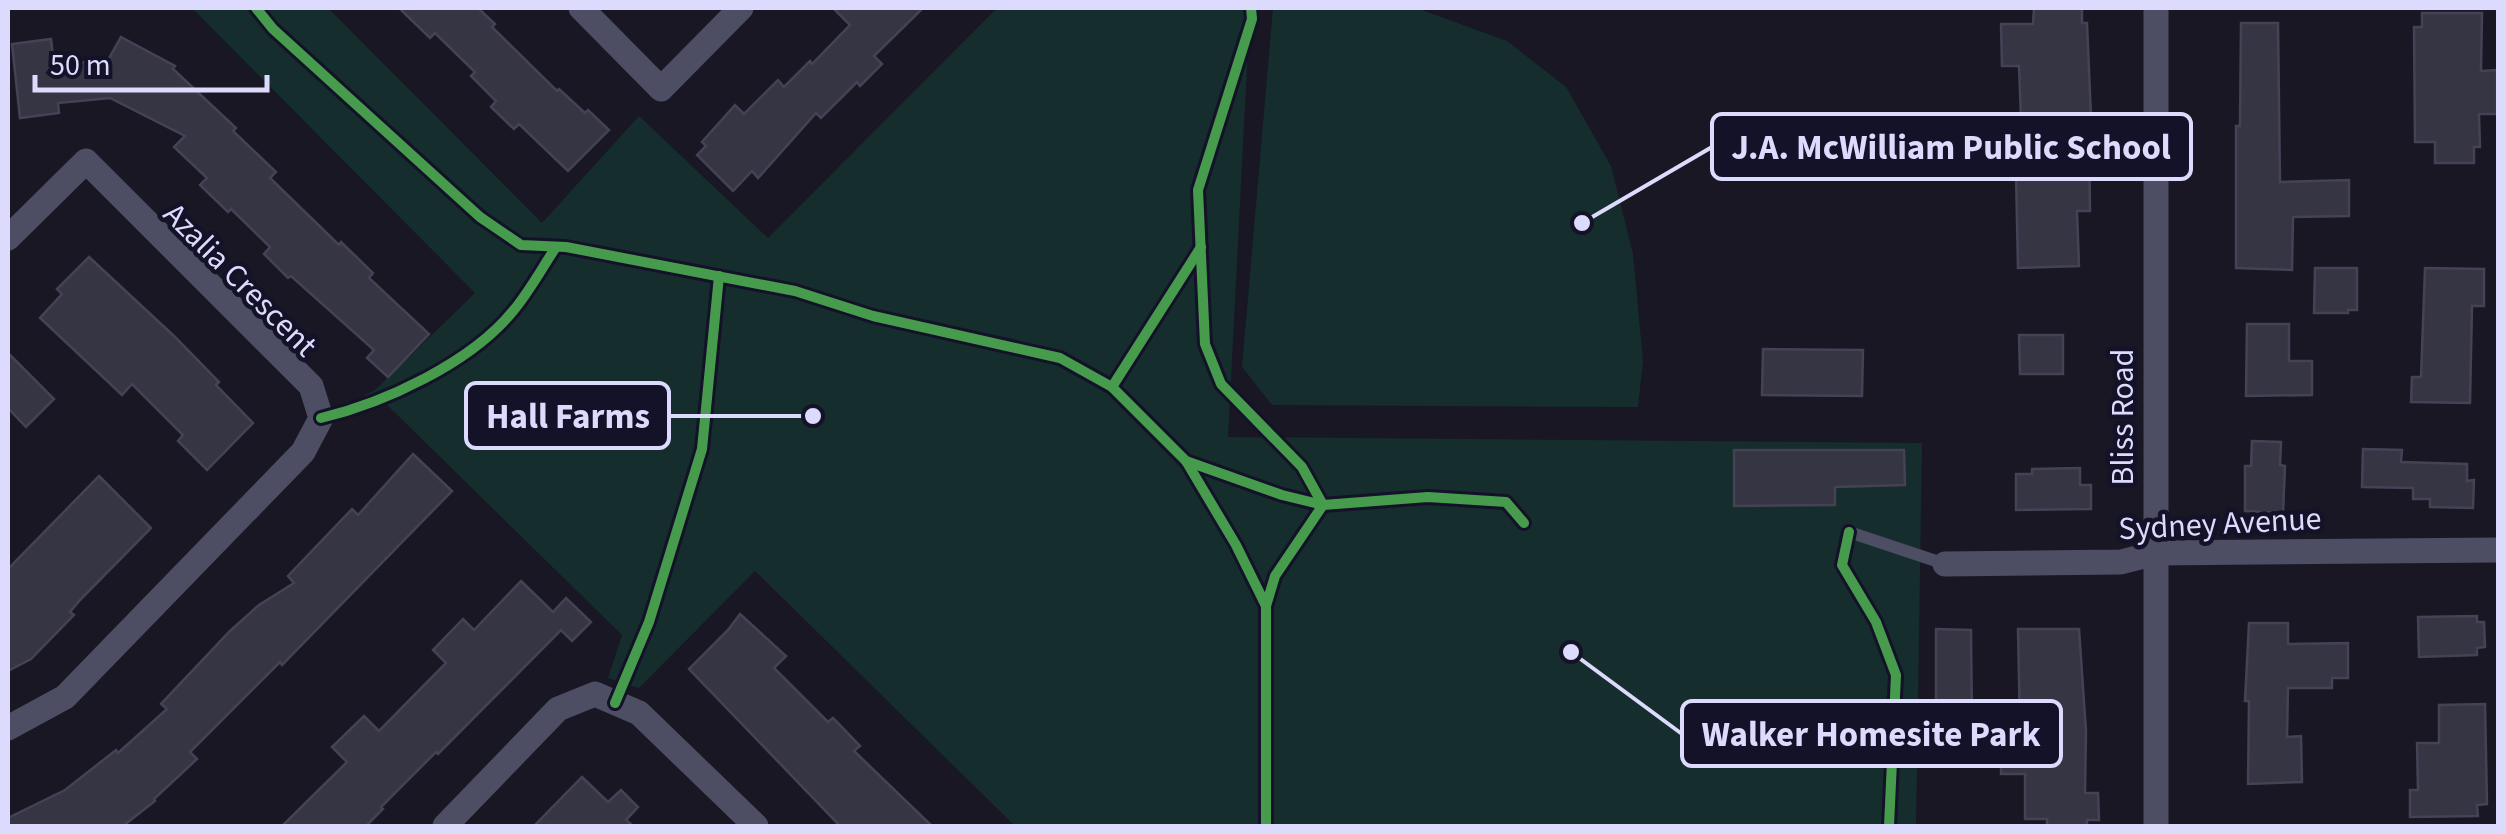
<svg xmlns="http://www.w3.org/2000/svg" width="2506" height="834" font-family="'Source Sans 3',sans-serif">
<style>
.green{fill:#152d2d}
.building{fill:#363544;stroke:#454256;stroke-width:2.5}
.lines{fill:none;stroke-linecap:round;stroke-linejoin:round}
.service{stroke:#4d4d63;stroke-width:12}
.minor{stroke:#4d4d63;stroke-width:25}
.cycleway-casing{stroke:#141228;stroke-width:16}
.cycleway{stroke:#469c4c;stroke-width:10}
.labels{text-anchor:middle;dominant-baseline:central;stroke-width:9;stroke-linejoin:round;paint-order:stroke}
.street-label{font-size:32px;fill:#dddbfd;stroke:#141228}
.leader{fill:none;stroke:#dddbfd;stroke-width:4}
.callout-dot{fill:#dddbfd;stroke:#141228;stroke-width:4}
.callout{fill:#141228;stroke:#dddbfd;stroke-width:4}
.callout-label{font-size:35px;text-anchor:middle;font-weight:bold;fill:#dddbfd}
</style>
<rect width="100%" height="100%" fill="#181723"/>
<g class="green">
<polygon points="192,8 328,8 542,223 639,116 768,238 997,8 1250,8 1228,437 1922,443 1916,826 1015,826 755,571 639,688 608,678 622,635 383,401 343,419 342,407 375,390 475,293"/>
<polygon points="1273,8 1416,8 1507,41 1566,87 1611,166 1633,254 1643,361 1638,407 1272,405 1242,367"/>
</g>
<g class="building">
<polygon points="399,8 478,8 495,24 492,27 557,91 559,89 585,113 588,110 609,130 568,171 519,124 514,129 491,107 496,101 471,76 475,72 435,33 430,38"/>
<polygon points="833,8 923,8 874,56 882,64 860,86 857,82 821,118 816,113 758,178 752,171 733,191 697,155 706,146 702,142 735,105 744,114 778,80 784,87 810,61 812,64 850,25"/>
<polygon points="2034,8 2082,8 2082,23 2087,23 2092,140 2089,140 2090,211 2077,211 2079,266 2018,268 2016,174 2042,174 2042,118 2021,119 2019,66 2002,66 2001,24 2033,24"/>
<polygon points="2422,13 2482,13 2481,71 2497,70 2497,114 2479,114 2480,147 2474,147 2474,163 2435,163 2435,142 2415,142 2414,27 2422,27"/>
<polygon points="2241,23 2278,23 2280,182 2349,180 2349,216 2293,217 2292,270 2236,268 2236,126 2240,126"/>
<polygon points="121,37 175,66 173,69 236,128 233,131 276,172 270,178 339,245 341,242 373,273 369,278 429,334 388,377 367,358 374,350 291,276 288,278 264,254 270,247 231,209 228,212 200,185 207,178 174,147 185,136 110,98 58,103 59,113 20,118 12,44 51,39 54,65 108,60"/>
<polygon points="89,257 174,336 219,382 216,385 253,423 207,470 178,441 183,435 132,384 122,395 40,318 62,294 57,289"/>
<polygon points="2315,268 2357,268 2357,310 2348,310 2348,313 2314,313"/>
<polygon points="2425,268 2484,269 2484,306 2472,306 2470,403 2411,402 2412,377 2421,377"/>
<polygon points="2247,324 2289,324 2289,361 2312,361 2312,395 2246,396"/>
<polygon points="2019,335 2063,335 2063,374 2020,374"/>
<polygon points="1763,349 1863,350 1862,396 1762,395"/>
<polygon points="8,353 54,399 26,427 8,408"/>
<polygon points="2252,441 2281,442 2280,465 2285,466 2283,513 2245,511 2245,466 2251,466"/>
<polygon points="2363,449 2402,450 2401,462 2467,464 2467,481 2474,480 2473,508 2430,507 2430,499 2413,499 2413,488 2362,487"/>
<polygon points="1734,450 1904,450 1905,485 1835,487 1835,505 1734,506"/>
<polygon points="413,454 452,491 282,665 280,662 190,752 197,759 154,799 155,801 123,826 8,826 8,818 65,790 116,750 118,753 167,709 161,704 230,631 259,605 294,583 288,576 352,509 358,515"/>
<polygon points="2080,468 2080,485 2091,485 2091,509 2016,510 2016,474 2032,474 2032,469"/>
<polygon points="99,476 151,528 80,600 70,612 74,615 31,659 8,671 8,569"/>
<polygon points="521,581 553,612 566,598 591,622 572,641 561,630 438,754 436,752 381,807 383,809 366,826 282,826 347,762 332,747 364,716 379,731 446,663 433,650 463,619 474,630"/>
<polygon points="740,614 786,656 774,668 828,722 833,718 860,746 854,751 932,826 840,826 689,669 728,630"/>
<polygon points="2477,616 2477,622 2484,622 2485,647 2477,648 2477,655 2419,657 2418,617"/>
<polygon points="2249,623 2288,623 2288,644 2348,643 2348,678 2332,678 2332,688 2288,688 2287,737 2301,736 2302,782 2248,784 2249,701 2245,701"/>
<polygon points="1936,629 1971,630 1972,723 1936,723"/>
<polygon points="2018,629 2079,629 2086,731 2085,793 2098,793 2099,820 2087,820 2087,826 2047,826 2047,819 2025,819 2025,774 2001,774 2002,729 2020,729"/>
<polygon points="2485,704 2487,804 2477,805 2478,816 2410,817 2410,790 2418,790 2417,743 2439,743 2439,705"/>
<polygon points="582,777 608,802 621,790 638,807 626,820 633,826 534,826"/>
</g>
<g class="lines">
<polyline class="service" points="1849,532 1945,564"/>
<g class="minor">
<polyline points="581,8 661,89 741,8"/>
<polyline points="8,238 86,161 311,386 321,418 303,452 65,697 8,728"/>
<polyline points="1945,564 2121,562 2156,553 2498,550"/>
<polyline points="445,826 558,709 595,694 639,713 756,826"/>
<polyline points="2156,826 2156,8"/>
</g>
<defs>
<g id="cycleway">
<polyline points="256,8 273,29 480,217 521,245 566,247 795,291 873,316 1060,358 1112,387 1186,461 1282,495 1323,505 1428,497 1506,502 1524,523"/>
<polyline points="1251,8 1252,19 1198,190 1205,344 1221,384 1302,467 1323,505 1275,576 1266,606"/>
<polyline points="1112,387 1201,247"/>
<path d="M 321,418 C 384,403 471,363 513,311 C 529,292 542,268 556,247"/>
<polyline points="1186,461 1236,545 1266,606 1266,826"/>
<polyline points="1849,532 1842,565 1876,622 1896,675 1889,826"/>
<polyline points="615,703 649,622 702,449 719,276"/>
</g>
</defs>
<use href="#cycleway" class="cycleway-casing"/>
<use href="#cycleway" class="cycleway"/>
</g>
<g class="labels">
<g class="street-label">
<text transform="translate(240 280) rotate(45)">Azalia Crescent</text>
<text transform="translate(2123 417) rotate(-90)">Bliss Road</text>
<text transform="translate(2220 524) rotate(-3)">Sydney Avenue</text>
</g>
</g>
<path class="leader" d="M1582 223L1712 147M813 416L669 416M1571 652L1682 734"/>
<g class="callout-dot">
<circle cx="1582" cy="223" r="10"/>
<circle cx="813" cy="416" r="10"/>
<circle cx="1571" cy="652" r="10"/>
</g>
<g class="callout">
<rect x="1712" y="114" width="479" height="65" rx="10"/>
<rect x="466" y="383" width="203" height="65" rx="10"/>
<rect x="1682" y="701" width="379" height="65" rx="10"/>
</g>
<g class="callout-label">
<text x="1951" y="159">J.A. McWilliam Public School</text>
<text x="568" y="428">Hall Farms</text>
<text x="1871" y="746">Walker Homesite Park</text>
</g>
<rect width="2506" height="834" fill="none" stroke="#dddbfd" stroke-width="20"/>
<path d="M35 75v15h232v-15" fill="none" stroke="#dddbfd" stroke-width="5"/>
<text x="50" y="75" font-size="30" fill="#dddbfd" stroke="#141228" stroke-width="8" paint-order="stroke">50 m</text>
</svg>
